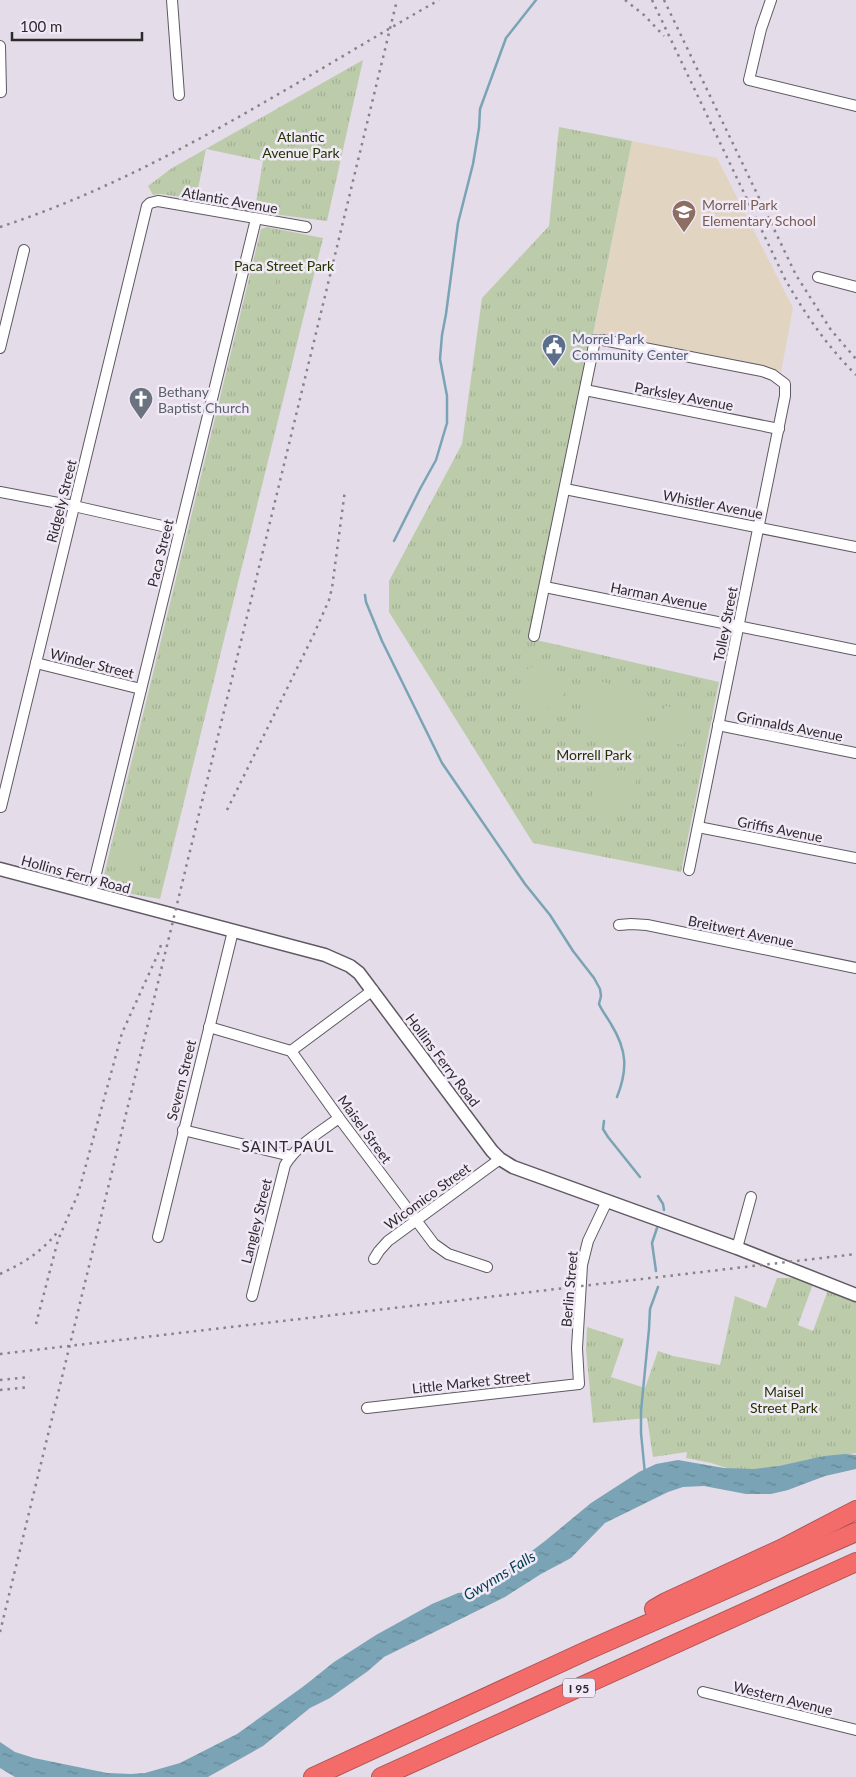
<svg xmlns="http://www.w3.org/2000/svg" width="856" height="1777" font-family="Lato,sans-serif">
<style>
.education{fill:#e1d4c0}
.grass{fill:url(#grass-tufts)}
.pitch{fill:#bcccab}
.water{fill:url(#water-ripples)}
.lines{fill:none;stroke-linecap:round;stroke-linejoin:round}
.stream{stroke:#7aa4b5;stroke-width:2.5}
.minor-casing{stroke:#5f5963;stroke-width:12}
.tertiary-casing{stroke:#5f5963;stroke-width:15}
.motorway-casing{stroke:#ae5555;stroke-width:20}
.minor{stroke:#fff;stroke-width:10}
.tertiary{stroke:#fff;stroke-width:12}
.motorway{stroke:#f46c6a;stroke-width:18}
.rail{stroke:#88828a;stroke-width:2.5;stroke-dasharray:2.5 5;stroke-linecap:butt}
.labels{text-anchor:middle;dominant-baseline:central;stroke-width:5;stroke-linejoin:round;paint-order:stroke}
.shield{fill:#f1e9f6;stroke:#68636a;stroke-width:1}
.shield-label{font-size:12px;font-weight:bold;fill:#2d2a2e}
.park-label{font-size:14px;fill:#223500;stroke:#f1e9f6}
.street-label{font-size:14px;fill:#2d2a2e;stroke:#f1e9f6}
.education-label{font-size:14px;fill:#785e54;stroke:#f1e9f6;text-anchor:start}
.service-label{font-size:14px;fill:#4e5e75;stroke:#f1e9f6;text-anchor:start}
.worship-label{font-size:14px;fill:#5b616d;stroke:#f1e9f6;text-anchor:start}
.neighbourhood-label{font-size:15px;letter-spacing:1px;fill:#2d2a2e;stroke:#f1e9f6}
.water-label{font-size:15px;font-style:italic;fill:#014154;stroke:#f1e9f6}
</style>
<defs>
<pattern id="grass-tufts" width="24" height="20" patternUnits="userSpaceOnUse" patternTransform="scale(1.25)"><rect width="24" height="20" fill="#bcccab"/><path d="M3 7l-1-3M5 7V3M7 7l1-3M15 17l-1-3M17 17v-4M19 17l1-3" fill="none" stroke="#a2af93"/></pattern>
<pattern id="water-ripples" width="26" height="14" patternUnits="userSpaceOnUse" patternTransform="scale(1.25)"><rect width="26" height="14" fill="#7aa4b5"/><path d="M2 4q2-2 4 0t4 0M15 11q2-2 4 0t4 0" fill="none" stroke="#648694"/></pattern>
</defs>
<rect width="100%" height="100%" fill="#e4dce8"/>
<polygon class="education" points="632,141 717,158 793,308 781,372 594,333"/>
<g class="grass">
<polygon points="363,60 327,221 257,212 255,208 263,161 206,149 196,199 160,194 153,195 148,186 172,168"/>
<polygon points="559,127 632,141 532,639 719,682 681,872 533,843 389,612 389,581 462,444 482,298 549,226"/>
<polygon points="267,227 323,238 160,899 104,889 102,883 261,229"/>
<polygon points="777,1278 795,1278 813,1284 798,1325 813,1331 828,1290 856,1300 856,1453 835,1457 832,1463 736,1471 711,1463 686,1458 687,1452 653,1457 647,1418 593,1423 586,1349 587,1327 624,1339 611,1377 645,1388 658,1351 673,1356 720,1365 735,1296 766,1308"/>
</g>
<g class="pitch">
<polygon points="267,255 281,259 274,289 260,286"/>
<polygon points="285,259 299,263 292,293 278,290"/>
<path d="M 529,667 L 536,667 L 569,673 C 567,704 550,717 520,706 L 526,672 Z"/>
<path d="M 592,679 L 646,694 L 649,696 L 650,705 L 635,761 C 609,755 574,738 581,705 C 582,696 588,687 592,679 Z"/>
<polygon points="665,706 691,711 684,745 658,740"/>
<path d="M 623,770 L 637,778 L 627,813 L 620,814 L 592,806 C 593,785 600,772 623,770 Z"/>
<polygon points="123,846 144,852 136,884 115,879"/>
</g>
<polygon class="water" points="845,1454 856,1455 856,1469 825,1476 788,1490 771,1494 746,1494 704,1486 683,1487 668,1492 605,1523 571,1558 541,1574 505,1597 384,1657 368,1671 330,1698 310,1708 263,1746 208,1777 15,1777 0,1768 0,1742 15,1752 34,1758 107,1773 131,1774 145,1773 180,1763 237,1734 304,1686 334,1662 376,1635 432,1604 458,1593 467,1592 482,1588 492,1581 545,1541 591,1503 639,1472 656,1464 678,1460 724,1468 754,1469 779,1466 824,1456"/>
<g class="lines">
<g class="stream">
<polyline points="394,541 420,489 436,460 447,423 447,396 440,359 442,335 446,314 458,223 473,164 479,128 480,109 506,38 536,0"/>
<path d="M 365,595 L 366,602 L 382,641 L 442,763 L 525,884 L 550,915 L 573,951 L 594,978 L 600,989 L 601,996 L 599,1004 C 602,1011 607,1017 611,1024 C 627,1050 628,1069 617,1097"/>
<polyline points="604,1121 603,1129 608,1137 640,1177"/>
<polyline points="658,1196 663,1204 664,1210"/>
<polyline points="656,1271 652,1243 657,1228"/>
<polyline points="645,1474 641,1433 641,1411 649,1329 650,1309 658,1287"/>
</g>
<defs>
<g id="minor">
<polyline points="172,0 179,95"/>
<polyline points="771,0 761,29 749,80 856,106"/>
<polyline points="0,46 1,92"/>
<polyline points="818,277 856,287"/>
<polyline points="0,348 24,250"/>
<polyline points="585,390 779,429"/>
<polyline points="565,489 856,547"/>
<polyline points="0,492 74,506 180,530"/>
<polyline points="545,587 856,650"/>
<polyline points="534,636 595,340 603,340 762,371 773,375 785,384 785,396 689,870"/>
<polyline points="36,663 141,689"/>
<polyline points="718,725 856,753"/>
<polyline points="1,807 147,206 150,203 158,201 306,227"/>
<polyline points="698,827 856,858"/>
<polyline points="91,894 256,219"/>
<polyline points="619,925 631,924 647,925 856,968"/>
<polyline points="209,1027 291,1051 339,1118 434,1244 448,1254 487,1267"/>
<polyline points="291,1051 373,990"/>
<polyline points="183,1130 291,1156"/>
<polyline points="158,1237 233,931"/>
<polyline points="737,1248 751,1197"/>
<polyline points="374,1259 379,1251 388,1241 500,1159"/>
<path d="M 252,1296 L 285,1165 C 297,1145 320,1132 339,1118"/>
<polyline points="367,1408 579,1384 577,1348 582,1265 588,1241 607,1201"/>
<polyline points="703,1692 856,1730"/>
</g>
<polyline id="tertiary" points="0,869 325,955 350,966 359,973 492,1151 500,1159 513,1167 737,1248 856,1295"/>
<g id="motorway">
<polyline points="654,1609 666,1602 783,1548 856,1510"/>
<polyline points="313,1777 586,1651 856,1532"/>
<polyline points="381,1777 856,1562"/>
</g>
</defs>
<use href="#minor" class="minor-casing"/>
<use href="#tertiary" class="tertiary-casing"/>
<use href="#motorway" class="motorway-casing"/>
<use href="#minor" class="minor"/>
<use href="#tertiary" class="tertiary"/>
<use href="#motorway" class="motorway"/>
<g class="rail">
<polyline points="625,0 644,15 664,36"/>
<path d="M 652,0 L 785,279 C 805,314 827,346 856,375"/>
<polyline points="664,0 796,275 831,330 856,359"/>
<path d="M 0,227 C 157,176 296,81 439,0"/>
<polyline points="227,810 314,634 329,600 332,588 345,490"/>
<path d="M 0,1274 C 24,1263 43,1251 59,1230"/>
<polyline points="36,1324 58,1240 78,1194 83,1176 122,1033 158,954 162,942"/>
<polyline points="0,1354 856,1254"/>
<polyline points="0,1380 30,1377"/>
<polyline points="0,1390 29,1387"/>
<polyline points="0,1632 397,0"/>
</g>
</g>
<defs>
<symbol id="school-pin" viewBox="-11 -11 22 30"><path d="M0 17L-7.5 6A9.5 9.5 0 1 1 7.5 6Z" fill="#8d6e63" stroke="#f1e9f6"/><path d="M0-5L7-2L0 1L-7-2ZM-4 1L0 2.5L4 1V4Q0 6-4 4Z" fill="#fff"/></symbol>
<symbol id="civic-pin" viewBox="-11 -11 22 30"><path d="M0 17L-7.5 6A9.5 9.5 0 1 1 7.5 6Z" fill="#5c6f8a" stroke="#f1e9f6"/><path d="M-.6-6.5H3V-4.5H.6V-3L4-1V1h2V6H-6V1h2V-1L-.6-3ZM-1.2 2.5V6h2.4V2.5Z" fill="#fff"/></symbol>
<symbol id="church-pin" viewBox="-11 -11 22 30"><path d="M0 17L-7.5 6A9.5 9.5 0 1 1 7.5 6Z" fill="#6b7280" stroke="#f1e9f6"/><path d="M-1.2-6h2.4v3.5h3.3v2.4h-3.3V6h-2.4V-.1h-3.3v-2.4h3.3Z" fill="#fff"/></symbol>
</defs>
<g fill-rule="evenodd">
<use href="#school-pin" x="670" y="198" width="28" height="38"/>
<use href="#civic-pin" x="540" y="332" width="28" height="38"/>
<use href="#church-pin" x="127" y="385" width="28" height="38"/>
</g>
<g class="labels">
<rect class="shield" x="563" y="1678.5" width="32" height="19" rx="4"/>
<g class="shield-label">
<text x="579" y="1688">I 95</text>
</g>
<g class="park-label">
<text x="301" y="136">Atlantic<tspan x="301" dy="16">Avenue Park</tspan></text>
<text x="284" y="265">Paca Street Park</text>
<text x="594" y="754">Morrell Park</text>
<text x="784" y="1391">Maisel<tspan x="784" dy="16">Street Park</tspan></text>
</g>
<g class="street-label">
<text transform="translate(230 200) rotate(10)">Atlantic Avenue</text>
<text transform="translate(684 396) rotate(11)">Parksley Avenue</text>
<text transform="translate(61 501) rotate(-76)">Ridgely Street</text>
<text transform="translate(713 504) rotate(11)">Whistler Avenue</text>
<text transform="translate(160 553) rotate(-76)">Paca Street</text>
<text transform="translate(659 596) rotate(11)">Harman Avenue</text>
<text transform="translate(725 624) rotate(-79)">Tolley Street</text>
<text transform="translate(92 663) rotate(14)">Winder Street</text>
<text transform="translate(790 726) rotate(11)">Grinnalds Avenue</text>
<text transform="translate(780 829) rotate(11)">Griffis Avenue</text>
<text transform="translate(76 874) rotate(15)">Hollins Ferry Road</text>
<text transform="translate(741 931) rotate(12)">Breitwert Avenue</text>
<text transform="translate(443 1060) rotate(53)">Hollins Ferry Road</text>
<text transform="translate(181 1080) rotate(-76)">Severn Street</text>
<text transform="translate(365 1129) rotate(54)">Maisel Street</text>
<text transform="translate(427 1196) rotate(-36)">Wicomico Street</text>
<text transform="translate(256 1221) rotate(-76)">Langley Street</text>
<text transform="translate(569 1289) rotate(-85)">Berlin Street</text>
<text transform="translate(471 1382) rotate(-6)">Little Market Street</text>
<text transform="translate(783 1698) rotate(14)">Western Avenue</text>
</g>
<g class="education-label">
<text x="702" y="204">Morrell Park<tspan x="702" dy="16">Elementary School</tspan></text>
</g>
<g class="service-label">
<text x="572" y="338">Morrel Park<tspan x="572" dy="16">Community Center</tspan></text>
</g>
<g class="worship-label">
<text x="158" y="391">Bethany<tspan x="158" dy="16">Baptist Church</tspan></text>
</g>
<g class="neighbourhood-label">
<text x="288" y="1146">SAINT PAUL</text>
</g>
<g class="water-label">
<text transform="translate(499 1575) rotate(-31)">Gwynns Falls</text>
</g>
</g>
<path d="M12 32v8h130v-8" fill="none" stroke="#2d2a2e" stroke-width="2.5"/>
<text x="20" y="32" font-size="15" fill="#2d2a2e" stroke="#f1e9f6" stroke-width="4" paint-order="stroke">100 m</text>
</svg>
